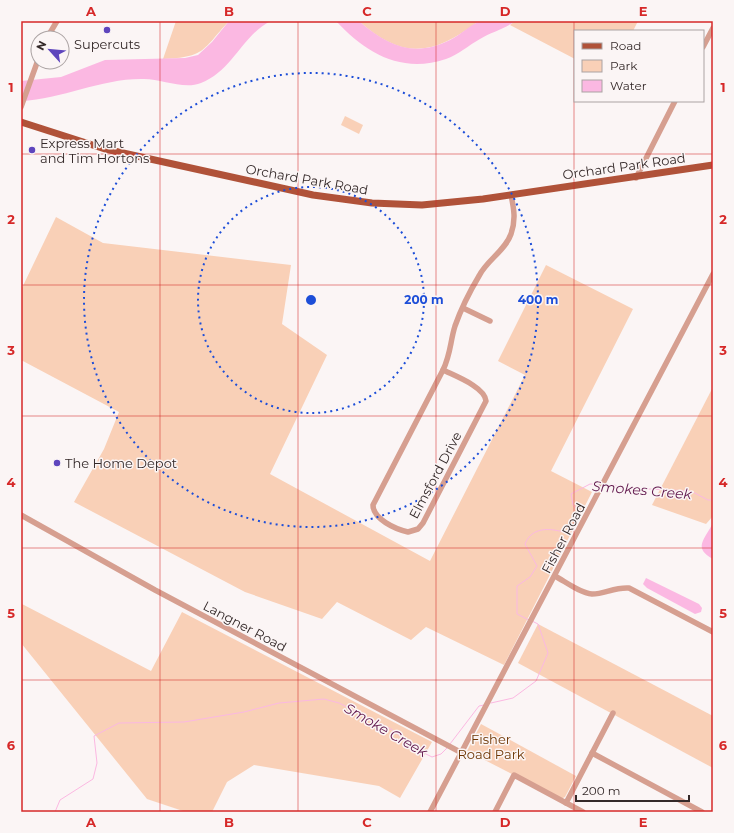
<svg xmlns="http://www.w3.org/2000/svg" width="734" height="833" font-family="Montserrat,sans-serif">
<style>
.green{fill:#f9d0b7}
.water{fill:#fbb8e2}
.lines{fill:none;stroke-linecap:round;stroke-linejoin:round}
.stream{stroke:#fbb8e2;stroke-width:1}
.minor{stroke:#d69f90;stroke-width:5.5}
.major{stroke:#b05239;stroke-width:7}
.grid{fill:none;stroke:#d62828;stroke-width:1;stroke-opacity:0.55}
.ring{fill:none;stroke:#1d4ed8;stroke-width:2;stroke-dasharray:2 4}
.poi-dot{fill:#5e45bd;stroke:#fbf5f5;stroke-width:1.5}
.labels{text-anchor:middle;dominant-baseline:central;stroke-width:3;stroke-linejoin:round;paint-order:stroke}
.poi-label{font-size:13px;fill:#342929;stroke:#fbf5f5;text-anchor:start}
.street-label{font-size:13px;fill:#342929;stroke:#fbf5f5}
.park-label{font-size:13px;fill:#6e3502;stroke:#fbf5f5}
.water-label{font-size:14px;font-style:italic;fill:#60164c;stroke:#fbf5f5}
.centre{fill:#1d4ed8;stroke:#fbf5f5;stroke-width:2}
.ring-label{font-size:12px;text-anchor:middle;font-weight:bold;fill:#1d4ed8;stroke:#fbf5f5;stroke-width:3;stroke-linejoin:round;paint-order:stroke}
.neatline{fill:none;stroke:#d62828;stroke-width:1.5}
.grid-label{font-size:13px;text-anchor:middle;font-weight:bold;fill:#d62828}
</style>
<rect width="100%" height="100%" fill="#fbf5f5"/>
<g class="green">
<path d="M 176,21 L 229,21 C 202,50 206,57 163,59 Z"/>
<path d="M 359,21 L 479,21 C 434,55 403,61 359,21 Z"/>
<polygon points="515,21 638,21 633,31 575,31 575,59 510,25"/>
<polygon points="345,116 363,125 359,134 341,125"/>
<polygon points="56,217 103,243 291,265 282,324 327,355 270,474 430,561 525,375 498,361 546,265 633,309 551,471 592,492 504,665 426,627 411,640 337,602 322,619 245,592 74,502 104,449 119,412 21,360 21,290"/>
<polygon points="713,387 713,516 706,524 652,505"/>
<polygon points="22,604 151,671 182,612 432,742 400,798 379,786 254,765 227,782 212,812 186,812 147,799 21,643"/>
<polygon points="538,624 713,716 713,768 518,663"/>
<polygon points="481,724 576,776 565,797 561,799 467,751"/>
</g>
<g class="water">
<path d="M 229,21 L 271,21 C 242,35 233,71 201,83 C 184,90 162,79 144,79 C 102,78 63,99 21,101 L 21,81 L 61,77 L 105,60 L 185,58 L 198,55 L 212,42 Z"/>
<path d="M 336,21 L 359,21 C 387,46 415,58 450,40 C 460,35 469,26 478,22 C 485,18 507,21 515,21 C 505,29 491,32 480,39 C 469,45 458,55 446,59 C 401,74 366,53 336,21 Z"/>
<path d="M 713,523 L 713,559 C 693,548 704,540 713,523 Z"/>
<polygon points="646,578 699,604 702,608 701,612 695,614 647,588 643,584"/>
</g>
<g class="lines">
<g class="stream">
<polyline points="713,465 711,466 713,476"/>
<polyline points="605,485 615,485 626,491 650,489 691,491 708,500 713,500"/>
<path d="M 529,620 L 517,614 L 517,586 L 530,577 L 537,566 L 525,544 C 532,526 551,528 567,533 L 576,523 L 580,512 L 573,505 L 571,494 L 590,484 L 599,484"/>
<polyline points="491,703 513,698 536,681 548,653 538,624 532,621"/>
<polyline points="450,744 479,706 484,705"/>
<polyline points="55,812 60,800 93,779 97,763 94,736 119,723 184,722 244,712 279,703 324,699 339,703 391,729 418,750 432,757 441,754 447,748"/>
</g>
<g class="minor">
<polyline points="47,38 57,21"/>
<polyline points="703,47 713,28"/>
<polyline points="21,107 38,60"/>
<polyline points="636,178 675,101"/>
<polyline points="463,308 490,321"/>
<path d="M 443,370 C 455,376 485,387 486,401 L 423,523 L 418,529 L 408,532 C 395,529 373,519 373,505 Z"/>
<path d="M 443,370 C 451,353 450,342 455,326 C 461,309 470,291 479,276 C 487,260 505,251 511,234 C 516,220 514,209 511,195"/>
<polyline points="21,515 155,590 462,753"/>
<path d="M 555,576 C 566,582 580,593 592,594 C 605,594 614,587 629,588 L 713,632"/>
<polyline points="592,753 702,812"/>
<polyline points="566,803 613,713"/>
<polyline points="430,812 713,274"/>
<polyline points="495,812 514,775 583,812"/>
</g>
<polyline class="major" points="21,122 105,149 313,195 372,203 422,205 483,199 713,165"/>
</g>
<path class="grid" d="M 160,21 L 160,812M 298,21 L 298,812M 436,21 L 436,812M 574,21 L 574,812M 21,154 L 713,154M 21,285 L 713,285M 21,416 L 713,416M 21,548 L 713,548M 21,680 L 713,680"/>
<g class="ring">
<circle cx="311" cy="300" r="113"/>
<circle cx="311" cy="300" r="227"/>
</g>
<g class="poi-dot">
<circle cx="107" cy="30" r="4"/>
<circle cx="32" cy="150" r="4"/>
<circle cx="57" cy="463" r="4"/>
</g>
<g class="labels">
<g class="poi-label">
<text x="107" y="44" text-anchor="middle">Supercuts</text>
<text x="40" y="143">Express Mart<tspan x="40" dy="15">and Tim Hortons</tspan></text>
<text x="65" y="463">The Home Depot</text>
</g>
<g class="street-label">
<text transform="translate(624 166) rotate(-8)">Orchard Park Road</text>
<text transform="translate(307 179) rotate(10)">Orchard Park Road</text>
<text transform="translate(435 475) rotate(-62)">Elmsford Drive</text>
<text transform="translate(563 538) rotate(-62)">Fisher Road</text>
<text transform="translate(245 626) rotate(28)">Langner Road</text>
</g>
<g class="park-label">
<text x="491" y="739">Fisher<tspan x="491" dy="15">Road Park</tspan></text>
</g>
<g class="water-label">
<text transform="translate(642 490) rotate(5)">Smokes Creek</text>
<text transform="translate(386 730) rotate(30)">Smoke Creek</text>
</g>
</g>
<circle cx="311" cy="300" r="6" class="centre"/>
<g class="ring-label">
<text x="424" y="304">200 m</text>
<text x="538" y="304">400 m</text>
</g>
<rect width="734" height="833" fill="none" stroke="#fbf5f5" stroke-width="44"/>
<rect x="574" y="30" width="130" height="72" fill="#fbf5f5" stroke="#aba3a3"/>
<rect x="582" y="43" width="20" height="6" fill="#b05239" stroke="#aba3a3"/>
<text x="610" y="50" font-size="12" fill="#342929">Road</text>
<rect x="582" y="60" width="20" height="12" fill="#f9d0b7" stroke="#aba3a3"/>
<text x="610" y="70" font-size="12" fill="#342929">Park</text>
<rect x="582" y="80" width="20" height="12" fill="#fbb8e2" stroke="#aba3a3"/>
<text x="610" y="90" font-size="12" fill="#342929">Water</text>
<g transform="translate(50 50) rotate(297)"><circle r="19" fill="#fbf5f5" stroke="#aba3a3"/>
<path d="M0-3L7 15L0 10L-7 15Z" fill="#5e45bd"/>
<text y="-6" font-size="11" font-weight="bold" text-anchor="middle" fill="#342929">N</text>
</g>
<path d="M576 795v6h113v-6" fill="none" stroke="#342929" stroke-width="2"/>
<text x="582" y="795" font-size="12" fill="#342929" stroke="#fbf5f5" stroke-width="3" paint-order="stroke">200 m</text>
<rect x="22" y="22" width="690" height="789" class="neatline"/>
<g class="grid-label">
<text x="91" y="16">A</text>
<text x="229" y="16">B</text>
<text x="367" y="16">C</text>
<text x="505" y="16">D</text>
<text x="643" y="16">E</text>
<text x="11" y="92">1</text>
<text x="723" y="92">1</text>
<text x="11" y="224">2</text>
<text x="723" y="224">2</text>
<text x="11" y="355">3</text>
<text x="723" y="355">3</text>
<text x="11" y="487">4</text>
<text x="723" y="487">4</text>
<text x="11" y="618">5</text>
<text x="723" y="618">5</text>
<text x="11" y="750">6</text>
<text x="723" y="750">6</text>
<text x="91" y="827">A</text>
<text x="229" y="827">B</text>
<text x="367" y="827">C</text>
<text x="505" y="827">D</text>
<text x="643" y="827">E</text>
</g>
</svg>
